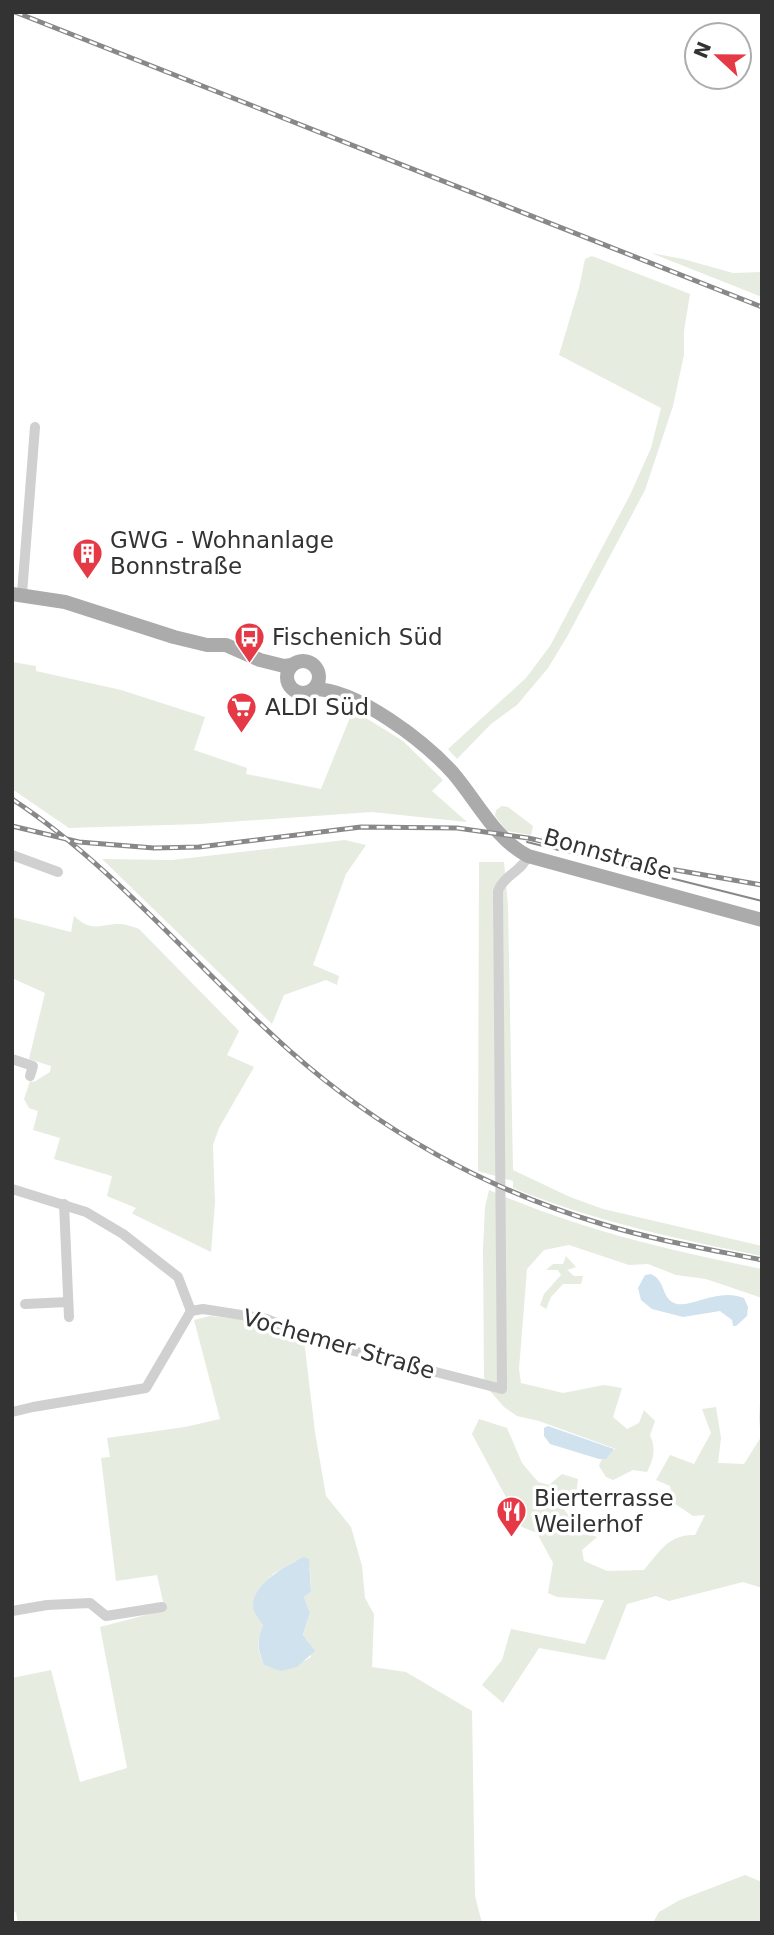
<svg xmlns="http://www.w3.org/2000/svg" width="774" height="1935" font-family="'DejaVu Sans',sans-serif">
<style>
.green{fill:#e6ecdf;fill-rule:evenodd}
.water{fill:#cfe2ee}
.lines{fill:none;stroke-linecap:round;stroke-linejoin:round}
.minor{stroke:#d0d0d0;stroke-width:10}
.major{stroke:#ababab;stroke-width:14}
.tram{stroke:#888;stroke-width:2}
.rail-casing{stroke:#888;stroke-width:5}
.rail{stroke:#fff;stroke-width:2.5;stroke-dasharray:8;stroke-linecap:butt}
.labels{text-anchor:middle;dominant-baseline:central;stroke-width:7;stroke-linejoin:round;paint-order:stroke}
.poi-label{font-size:23px;fill:#333;stroke:#fff;text-anchor:start}
.street-label{font-size:23px;fill:#333;stroke:#fff}
</style>
<rect width="100%" height="100%" fill="#fff"/>
<g class="green">
<polygon points="651,253 683,259 733,273 762,272 762,297"/>
<polygon points="592,256 690,294 684,331 684,355 673,406 645,490 568,635 548,668 517,705 491,724 457,759 448,749 526,678 550,646 630,495 651,448 661,408 559,355 579,288 585,259"/>
<polygon points="12,662 36,666 36,671 121,690 205,717 194,750 247,768 246,774 321,789 353,710 403,741 443,780 432,791 467,822 372,812 200,824 69,828 12,789"/>
<polygon points="502,806 508,807 533,826 531,835 507,831 495,816 496,810"/>
<polygon points="345,840 366,845 346,874 313,965 339,976 337,985 326,980 284,995 272,1024 102,859 172,860"/>
<path d="M 479,862 L 504,862 L 508,906 L 513,1170 L 570,1197 L 603,1209 L 762,1246 L 762,1256 C 676,1239 594,1221 513,1188 L 513,1181 L 478,1171 Z"/>
<path d="M 74,916 C 93,934 101,923 122,924 C 128,925 134,927 139,929 L 239,1031 L 227,1055 L 254,1067 L 219,1128 L 213,1145 L 215,1203 L 211,1252 L 135,1215 L 132,1213 L 136,1208 L 107,1196 L 112,1176 L 54,1159 L 60,1138 L 33,1130 L 38,1111 L 29,1108 L 24,1099 L 30,1081 L 34,1082 L 50,1072 L 51,1066 L 29,1059 L 45,993 L 12,978 L 12,917 L 71,932 Z"/>
<path d="M 489,1190 C 581,1230 664,1249 762,1269 L 762,1298 L 706,1279 L 676,1275 L 648,1264 L 629,1265 L 569,1245 L 544,1250 L 527,1269 L 519,1369 L 521,1383 L 563,1393 L 604,1385 L 622,1388 L 613,1417 L 627,1429 L 639,1423 L 644,1410 L 655,1421 L 650,1435 C 656,1448 654,1459 647,1472 L 633,1470 L 613,1480 L 606,1477 L 599,1466 L 604,1452 L 616,1449 L 539,1421 L 517,1416 L 504,1407 L 490,1391 L 484,1378 L 483,1248 L 485,1207 Z"/>
<polygon points="566,1256 576,1267 567,1270 574,1276 583,1276 581,1284 563,1284 551,1297 546,1309 540,1305 544,1294 561,1275 558,1270 546,1270 553,1264 563,1264"/>
<path d="M 210,1316 L 265,1322 L 304,1340 L 315,1432 L 326,1496 L 351,1527 L 362,1566 L 365,1598 L 374,1614 L 372,1667 L 406,1672 L 472,1711 L 475,1896 L 482,1923 L 18,1923 L 16,1912 L 12,1913 L 12,1678 L 51,1670 L 80,1782 L 127,1768 L 100,1627 L 165,1610 L 157,1575 L 116,1581 L 101,1458 L 110,1457 L 107,1438 L 185,1427 L 220,1419 L 194,1320 ZM 295,1561 L 310,1568 L 311,1592 L 304,1597 L 310,1613 L 303,1636 L 308,1641 L 311,1657 C 290,1670 288,1672 264,1665 C 257,1649 256,1642 263,1625 L 254,1610 L 259,1589 L 273,1574 Z"/>
<path d="M 762,1370 L 762,1588 L 743,1582 L 669,1601 L 656,1596 L 627,1604 L 605,1660 L 539,1648 L 503,1703 L 482,1685 L 502,1660 L 511,1629 L 585,1644 L 604,1600 L 557,1597 L 548,1593 L 553,1563 L 537,1533 L 522,1527 L 472,1434 L 479,1419 L 507,1428 L 522,1463 L 538,1482 L 549,1485 L 562,1474 L 578,1479 L 576,1496 L 558,1508 L 563,1508 L 572,1520 L 570,1530 L 576,1535 L 588,1534 L 597,1537 L 582,1550 L 584,1561 L 607,1571 L 644,1570 C 659,1552 669,1534 695,1535 L 705,1515 L 693,1516 L 674,1503 L 670,1486 L 656,1480 L 670,1455 L 694,1464 L 711,1433 L 702,1409 L 716,1407 L 721,1438 L 718,1463 L 744,1464 L 761,1437 L 759,1419 Z"/>
<polygon points="745,1875 762,1882 762,1923 653,1923 659,1912 680,1900"/>
</g>
<g class="water">
<path d="M 651,1274 C 666,1281 661,1297 674,1303 C 688,1310 717,1287 744,1298 L 748,1307 L 747,1316 L 736,1326 L 733,1326 L 732,1320 L 720,1311 L 683,1317 L 652,1309 L 641,1300 L 638,1288 L 645,1275 Z"/>
<polygon points="548,1426 614,1449 606,1459 599,1459 550,1444 544,1436 544,1428"/>
<path d="M 304,1557 L 309,1559 L 311,1592 L 304,1597 L 310,1613 L 303,1635 L 315,1651 L 297,1667 L 281,1671 L 264,1665 C 258,1649 256,1642 263,1625 C 260,1621 256,1615 254,1611 C 247,1586 287,1565 304,1557 Z"/>
</g>
<g class="lines">
<g class="minor">
<polyline points="22,594 35,427"/>
<polyline points="12,855 58,872"/>
<polyline points="12,1059 33,1066 30,1076"/>
<polyline points="12,1189 86,1212 123,1234 178,1277 191,1311"/>
<polyline points="64,1204 69,1317"/>
<polyline points="25,1304 68,1302"/>
<path d="M 12,1412 L 33,1407 L 146,1388 L 191,1311 L 203,1309 L 267,1319 L 323,1343 L 502,1389 L 498,891 C 503,876 522,871 528,856"/>
<polyline points="12,1611 47,1605 90,1603 106,1616 162,1607"/>
</g>
<g class="major">
<polyline points="12,594 65,602 174,637 207,645 226,645 260,660 284,666 292,665"/>
<circle cx="303" cy="677" r="16"/>
<path d="M 314,689 C 357,689 425,742 453,773 C 477,801 495,839 528,856 L 762,920"/>
</g>
<polyline class="tram" points="527,842 762,901"/>
<defs>
<g id="rail">
<polyline points="15,12 762,307"/>
<path d="M 12,799 C 117,868 196,968 290,1051 C 379,1130 487,1190 602,1224 C 654,1240 708,1249 762,1260"/>
<polyline points="12,826 79,842 154,848 199,847 361,827 457,828 528,838 647,865 762,885"/>
</g>
</defs>
<use href="#rail" class="rail-casing"/>
<use href="#rail" class="rail"/>
</g>
<defs>
<symbol id="building-pin" viewBox="-11 -11 22 30"><path d="M0 17L-7.5 6A9.5 9.5 0 1 1 7.5 6Z" fill="#e63946" stroke="#fff"/><path d="M-4-6H4V6H1V3H-1V6H-4ZM-2.5-4.3h1.7v1.8h-1.7ZM.8-4.3h1.7v1.8H.8ZM-2.5-1h1.7V.8h-1.7ZM.8-1h1.7V.8H.8Z" fill="#fff"/></symbol>
<symbol id="bus-pin" viewBox="-11 -11 22 30"><path d="M0 17L-7.5 6A9.5 9.5 0 1 1 7.5 6Z" fill="#e63946" stroke="#fff"/><path d="M-5-6H5V4H4V6H2V4H-2V6H-4V4H-5ZM-3.5-4V0h7V-4ZM-3.5 1.2v1.5H-2V1.2ZM2 1.2v1.5H3.5V1.2Z" fill="#fff"/></symbol>
<symbol id="supermarket-pin" viewBox="-11 -11 22 30"><path d="M0 17L-7.5 6A9.5 9.5 0 1 1 7.5 6Z" fill="#e63946" stroke="#fff"/><path d="M-6-5.5h2.5l.6 2H6L4.5 2H-2.5L-4.4-4H-6ZM-1.5 3.2a1.3 1.3 0 1 0 .1 0ZM3 3.2a1.3 1.3 0 1 0 .1 0Z" fill="#fff"/></symbol>
<symbol id="restaurant-pin" viewBox="-11 -11 22 30"><path d="M0 17L-7.5 6A9.5 9.5 0 1 1 7.5 6Z" fill="#e63946" stroke="#fff"/><path d="M-5-6h1v4h1v-4h1v4h1v-4h1v5L-1.5 .5V6h-2V.5L-5-1ZM5-6V6H3V1.5H1.5Q1.5-4 5-6Z" fill="#fff"/></symbol>
</defs>
<g fill-rule="evenodd">
<use href="#building-pin" x="70" y="536" width="35" height="47"/>
<use href="#bus-pin" x="232" y="620" width="35" height="47"/>
<use href="#supermarket-pin" x="224" y="690" width="35" height="47"/>
<use href="#restaurant-pin" x="494" y="1494" width="35" height="47"/>
</g>
<g class="labels">
<g class="poi-label">
<text x="110" y="540">GWG - Wohnanlage<tspan x="110" dy="26">Bonnstraße</tspan></text>
<text x="272" y="637">Fischenich Süd</text>
<text x="265" y="707">ALDI Süd</text>
<text x="534" y="1498">Bierterrasse<tspan x="534" dy="26">Weilerhof</tspan></text>
</g>
<g class="street-label">
<text transform="translate(608 854) rotate(16)">Bonnstraße</text>
<text transform="translate(339 1344) rotate(16)">Vochemer Straße</text>
</g>
</g>
<rect width="774" height="1935" fill="none" stroke="#333333" stroke-width="28"/>
<g transform="translate(718 56) rotate(292)"><circle r="33" fill="#ffffff" stroke="#adadad" stroke-width="2"/>
<path d="M0-5L12 26L0 18L-12 26Z" fill="#e63946"/>
<text y="-10" font-size="19" font-weight="bold" text-anchor="middle" fill="#333333">N</text>
</g>
</svg>
